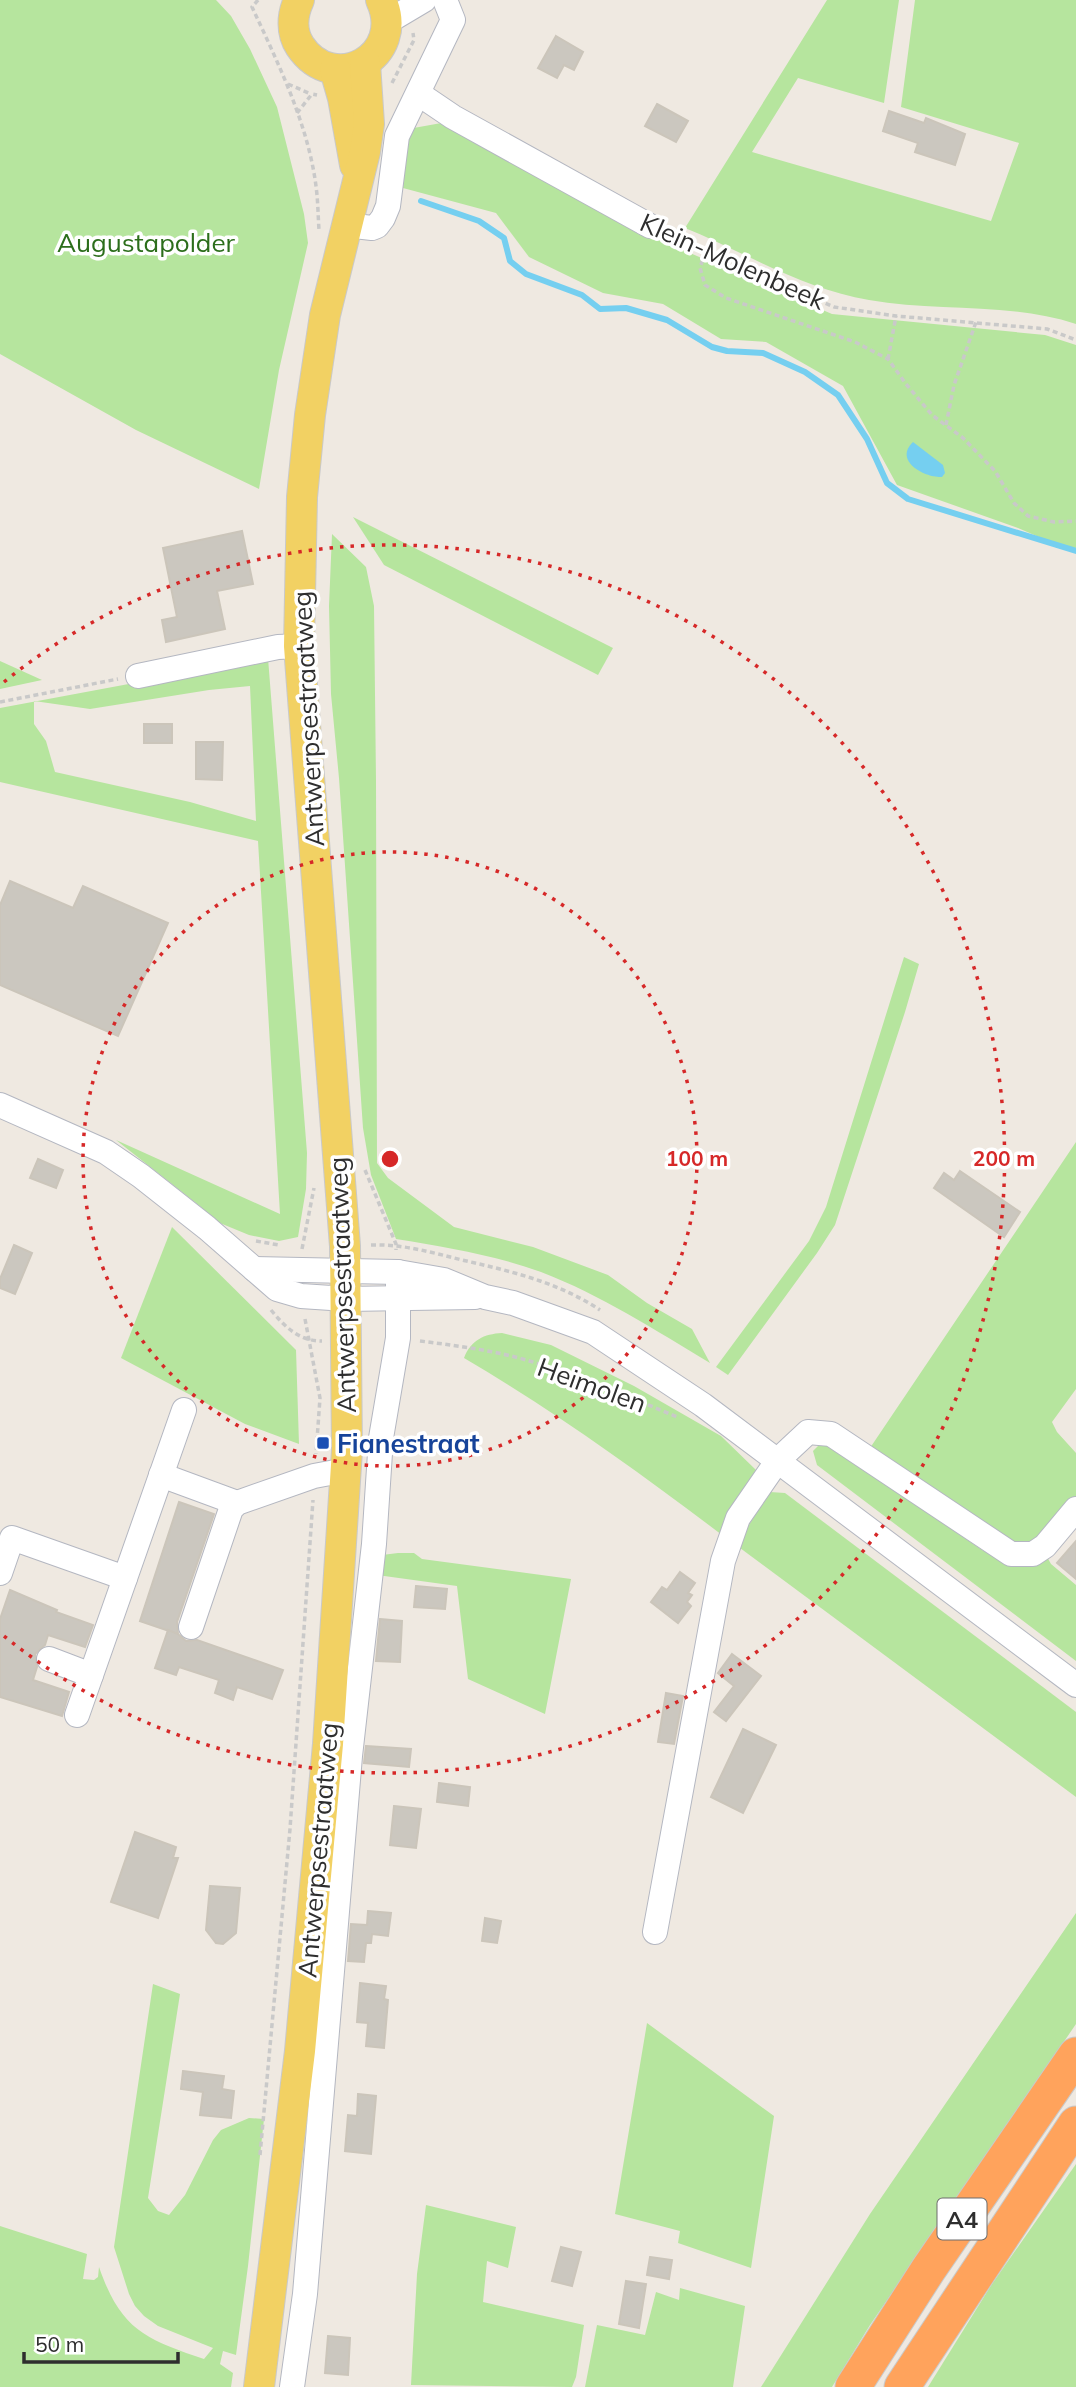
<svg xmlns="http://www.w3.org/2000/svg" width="1076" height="2387" font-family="Mulish,sans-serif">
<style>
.green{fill:#b6e59e;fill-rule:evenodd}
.water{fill:#75cff0}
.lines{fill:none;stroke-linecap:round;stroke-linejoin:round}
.stream{stroke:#75cff0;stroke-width:6}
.building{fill:#cbc7bf;stroke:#cbc5ba;stroke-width:2}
.minor-casing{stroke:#b4b7c1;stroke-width:26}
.major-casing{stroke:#c9c9c9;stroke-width:32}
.highway-casing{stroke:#c9c9c9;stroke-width:37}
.path{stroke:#c9c9c9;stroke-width:3.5;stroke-dasharray:5 3.5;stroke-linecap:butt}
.minor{stroke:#fff;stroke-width:24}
.major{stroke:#f2d163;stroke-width:30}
.highway{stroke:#ffa35c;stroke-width:35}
.ring{fill:none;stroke:#d62828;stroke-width:3.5;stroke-dasharray:3.5 7}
.transit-dot{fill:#1a4fb4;stroke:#fff;stroke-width:2.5}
.labels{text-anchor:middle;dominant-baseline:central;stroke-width:7;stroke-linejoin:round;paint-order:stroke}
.shield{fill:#fff;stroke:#6d6d6d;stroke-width:2}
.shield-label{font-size:24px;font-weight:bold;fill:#2e2e2e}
.park-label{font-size:26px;fill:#2c6e1b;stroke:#fff}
.street-label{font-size:26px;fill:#2e2e2e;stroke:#fff}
.transit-label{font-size:26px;font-weight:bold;fill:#164399;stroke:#fff;text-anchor:start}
.centre{fill:#d62828;stroke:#fff;stroke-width:3.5}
.ring-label{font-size:21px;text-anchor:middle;font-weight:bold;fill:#d62828;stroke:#fff;stroke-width:7;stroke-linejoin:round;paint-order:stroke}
</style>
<rect width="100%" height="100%" fill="#efe9e1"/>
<g class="green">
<polygon points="0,0 216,0 231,16 250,49 277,107 304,214 308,243 279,370 259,489 136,430 0,354"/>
<path d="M 827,0 L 899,0 L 884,103 L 798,78 L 752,152 L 991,221 L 1019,143 L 901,107 L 915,0 L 1076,0 L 1076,324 C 1009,302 937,312 869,300 C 803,289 746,253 685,228 Z"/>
<polygon points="447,122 690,253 832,314 1045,335 1076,345 1076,553 1018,528 897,485 843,386 766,342 721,339 663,304 603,293 529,257 496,213 403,188 408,129"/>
<polygon points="353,517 613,648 598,675 384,565"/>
<path d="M 332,534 L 366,567 L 374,606 L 376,781 L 377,1163 L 388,1178 L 454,1227 L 533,1247 L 608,1275 L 647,1303 L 692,1329 L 710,1363 C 655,1330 601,1295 541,1272 C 494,1255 445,1247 396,1239 L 371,1175 L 363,1128 L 339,778 L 331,694 L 329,606 Z"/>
<path d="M 268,658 L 307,1153 L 306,1189 L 298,1237 L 279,1241 L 249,1235 L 215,1221 L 201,1207 L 116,1140 L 280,1214 L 258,841 L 0,782 L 0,708 ZM 250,686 L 256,821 L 190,802 L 55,772 L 46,741 L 34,724 L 34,701 L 90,709 L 209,690 Z"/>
<polygon points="0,661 42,680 0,689"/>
<polygon points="904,957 919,964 905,1012 835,1225 817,1253 728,1375 716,1367 809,1241 826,1207"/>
<polygon points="1076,1142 1076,1389 1052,1422 1057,1432 1076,1453 1076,1497 1041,1540 1019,1549 870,1448"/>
<polygon points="172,1227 296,1350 299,1444 245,1424 121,1358"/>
<path d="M 502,1333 L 551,1345 L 634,1386 L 721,1436 L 756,1470 L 725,1525 L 722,1535 C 639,1472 554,1411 464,1358 C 471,1340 484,1334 502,1333 Z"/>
<polygon points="821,1443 832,1447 982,1550 1004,1560 1046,1555 1051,1564 1076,1585 1076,1661 817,1465 813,1451"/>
<polygon points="770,1492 785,1493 1076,1712 1076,1797 736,1545"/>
<polygon points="398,1553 414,1553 422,1559 571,1579 545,1714 468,1679 457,1586 377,1575 382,1555"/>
<polygon points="1076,1913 1076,2024 870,2325 832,2387 761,2387 870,2214"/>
<path d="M 153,1984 L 180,1994 L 148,2198 L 158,2211 L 169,2215 L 185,2195 L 213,2140 L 221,2130 L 249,2118 L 264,2119 L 248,2266 L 236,2355 L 223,2351 L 220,2364 L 233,2373 L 231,2387 L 0,2387 L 0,2226 L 87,2254 L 83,2279 L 94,2280 L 98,2277 L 99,2267 C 121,2330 145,2339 204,2359 L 213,2348 L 158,2326 L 144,2316 L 135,2306 L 129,2294 L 114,2247 Z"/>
<polygon points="647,2023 774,2116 751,2268 678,2243 680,2231 615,2214"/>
<polygon points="1076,2164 1076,2387 928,2387 992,2284"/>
<polygon points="426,2205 516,2227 508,2268 487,2261 483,2302 584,2325 576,2377 572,2387 411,2385 417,2274"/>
<polygon points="680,2288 745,2306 733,2387 585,2387 597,2325 645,2335 656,2292 679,2300"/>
</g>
<path class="water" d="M 913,442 L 943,465 L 945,473 L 942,477 C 925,478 893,461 913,442 Z"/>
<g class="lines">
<polyline class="stream" points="421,201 479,221 504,238 510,261 526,274 582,295 600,309 626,308 667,320 712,347 727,351 763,353 805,372 838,395 867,439 887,483 908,499 1076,551"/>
</g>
<g class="building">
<polygon points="556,36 583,52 574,70 564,65 557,78 538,68"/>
<polygon points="657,104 688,121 676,142 645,126"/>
<polygon points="889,111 924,123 926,118 965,134 955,165 915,152 918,143 883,131"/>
<polygon points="242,531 253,584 217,591 225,629 166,642 162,620 177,617 163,548"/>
<rect x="144" y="724" width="28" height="19"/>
<polygon points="196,742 223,742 222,780 196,779"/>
<polygon points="10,881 73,908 83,886 168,923 118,1036 0,985 0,905"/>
<polygon points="38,1159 63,1170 56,1188 30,1178"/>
<polygon points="960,1171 1020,1212 1004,1237 934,1188 944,1173 954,1180"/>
<polygon points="14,1245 32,1253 15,1294 0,1288 0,1279"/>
<polygon points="179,1502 214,1514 177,1622 178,1634 140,1621"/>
<polygon points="1076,1541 1076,1579 1057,1563"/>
<polygon points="680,1572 695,1583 688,1593 692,1595 687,1602 691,1606 678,1623 651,1602 662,1587 667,1590"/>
<polygon points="416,1586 447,1589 445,1609 414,1607"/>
<polygon points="10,1590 57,1610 56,1612 93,1625 85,1647 48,1635 45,1645 35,1654 37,1667 33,1680 69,1692 62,1716 0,1697 0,1619"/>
<polygon points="380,1619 402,1621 400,1662 376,1661"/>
<polygon points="168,1630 178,1634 186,1641 197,1640 283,1670 272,1699 237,1687 233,1700 215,1693 219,1680 179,1667 176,1675 155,1668"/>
<polygon points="732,1654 761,1676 726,1721 714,1712 734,1686 718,1673"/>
<polygon points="666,1693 683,1696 674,1744 658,1742"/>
<polygon points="743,1729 776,1745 743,1813 711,1797"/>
<polygon points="366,1746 411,1749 409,1767 364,1763"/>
<polygon points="439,1783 470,1787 468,1806 437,1802"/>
<polygon points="394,1806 421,1809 416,1848 390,1845"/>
<polygon points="135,1832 176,1847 173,1858 178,1858 158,1918 111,1902"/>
<polygon points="210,1886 240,1888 236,1933 223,1944 216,1943 206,1930"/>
<polygon points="368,1911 391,1913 388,1936 372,1934 371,1943 366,1943 364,1962 348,1961 351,1924 367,1925"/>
<polygon points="485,1918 501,1921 497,1943 482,1941"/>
<polygon points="360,1983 386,1986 384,1999 388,2000 384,2048 366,2046 368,2023 357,2022"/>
<polygon points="183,2071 224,2076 222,2089 234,2091 231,2118 200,2115 203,2092 181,2089"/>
<polygon points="358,2094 376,2096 371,2154 345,2151 348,2115 357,2116"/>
<polygon points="561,2247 581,2252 572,2286 552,2281"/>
<polygon points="650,2257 672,2260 669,2279 647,2275"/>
<polygon points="626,2281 646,2284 639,2328 619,2324"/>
<polygon points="328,2336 350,2338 348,2375 325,2373"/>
</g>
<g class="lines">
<defs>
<g id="minor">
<polyline points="387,22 424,0"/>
<polyline points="419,94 453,117 650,226"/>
<polyline points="346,225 372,228 377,226 383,218 388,206 397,136 453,20 445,0"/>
<polyline points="138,676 278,647 299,646"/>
<polyline points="0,1105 106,1152 141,1176 207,1228 277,1289 301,1296 346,1299 475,1297"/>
<polyline points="254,1269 398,1272 444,1280 485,1297 513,1303 593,1332 703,1405 1076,1685"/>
<polyline points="161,1475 237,1503"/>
<polyline points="0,1573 12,1538 125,1578"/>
<polyline points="191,1627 231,1509 237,1503 314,1476 346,1470"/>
<polyline points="49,1659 91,1675"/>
<polyline points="77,1715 184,1410"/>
<polyline points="655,1932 723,1561 738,1518 778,1460 808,1432 831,1434 1011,1554 1033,1554 1045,1546 1076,1509"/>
<polyline points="292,2387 305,2294 350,1756 374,1544 381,1438 398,1338 398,1272"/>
</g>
<g id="major">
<path d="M 299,0 C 292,15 291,32 300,46 C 334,97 407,56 381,0"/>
<polyline points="335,70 343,98 355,165"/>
<polyline points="259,2387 300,2051 328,1744 347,1450 345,1246 299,646 302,497 310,415 325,315 365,152 369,124 365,63"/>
</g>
<g id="highway">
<polyline points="853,2387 928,2270 1076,2055"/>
<polyline points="902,2387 1076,2124"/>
</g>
</defs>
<use href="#minor" class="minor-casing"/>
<use href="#major" class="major-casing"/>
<use href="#highway" class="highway-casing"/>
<g class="path">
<path d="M 258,0 L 252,7 C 278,63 308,124 316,186 C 318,201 318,215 319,230"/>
<polyline points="392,83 414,40 413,33"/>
<polyline points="288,84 311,94"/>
<polyline points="297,113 312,94 317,95"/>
<polyline points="670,235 834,307 896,316 1047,329 1076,340"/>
<polyline points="705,252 700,268 705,285 726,298 855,342 888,359 906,384 932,415 963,438 995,471 1014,503 1028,516 1054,522 1076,521"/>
<polyline points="888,359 896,316"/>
<polyline points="946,425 954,385 976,322"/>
<polyline points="0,702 118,679"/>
<polyline points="365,1170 396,1244 396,1250"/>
<polyline points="256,1241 279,1245"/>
<path d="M 371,1245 C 402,1244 431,1252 462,1260 C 510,1271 558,1282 600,1310"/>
<polyline points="302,1249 314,1188"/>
<path d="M 271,1310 C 285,1327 299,1341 322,1341"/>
<polyline points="305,1319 320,1398 316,1454"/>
<path d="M 420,1341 C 459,1346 499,1351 536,1363 C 584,1378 630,1397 677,1417"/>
<polyline points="260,2155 290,1829 313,1500"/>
</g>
<use href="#minor" class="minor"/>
<use href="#major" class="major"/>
<use href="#highway" class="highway"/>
</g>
<g class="ring">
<circle cx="390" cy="1159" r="307"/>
<path d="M4 682A614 614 0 1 1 4 1636"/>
</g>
<rect class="transit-dot" x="316" y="1436" width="14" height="14" rx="3.5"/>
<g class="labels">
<rect class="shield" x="937.5" y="2198.5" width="49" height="41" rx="5"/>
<g class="shield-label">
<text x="962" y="2219">A4</text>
</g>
<g class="park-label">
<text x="146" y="242">Augustapolder</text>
</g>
<g class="street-label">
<text transform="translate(733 261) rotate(24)">Klein-Molenbeek</text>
<text transform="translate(308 719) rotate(-93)">Antwerpsestraatweg</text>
<text transform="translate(342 1285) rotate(-92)">Antwerpsestraatweg</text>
<text transform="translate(592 1385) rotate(20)">Heimolen</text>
<text transform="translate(318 1850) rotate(-85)">Antwerpsestraatweg</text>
</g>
<g class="transit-label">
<text x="337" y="1443">Fianestraat</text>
</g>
</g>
<circle cx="390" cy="1159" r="10" class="centre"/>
<g class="ring-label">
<text x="697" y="1166">100 m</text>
<text x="1004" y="1166">200 m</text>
</g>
<path d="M24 2352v10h154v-10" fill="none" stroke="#2e2e2e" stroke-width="3.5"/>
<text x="35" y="2352" font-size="21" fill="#2e2e2e" stroke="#ffffff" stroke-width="5" paint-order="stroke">50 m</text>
</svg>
